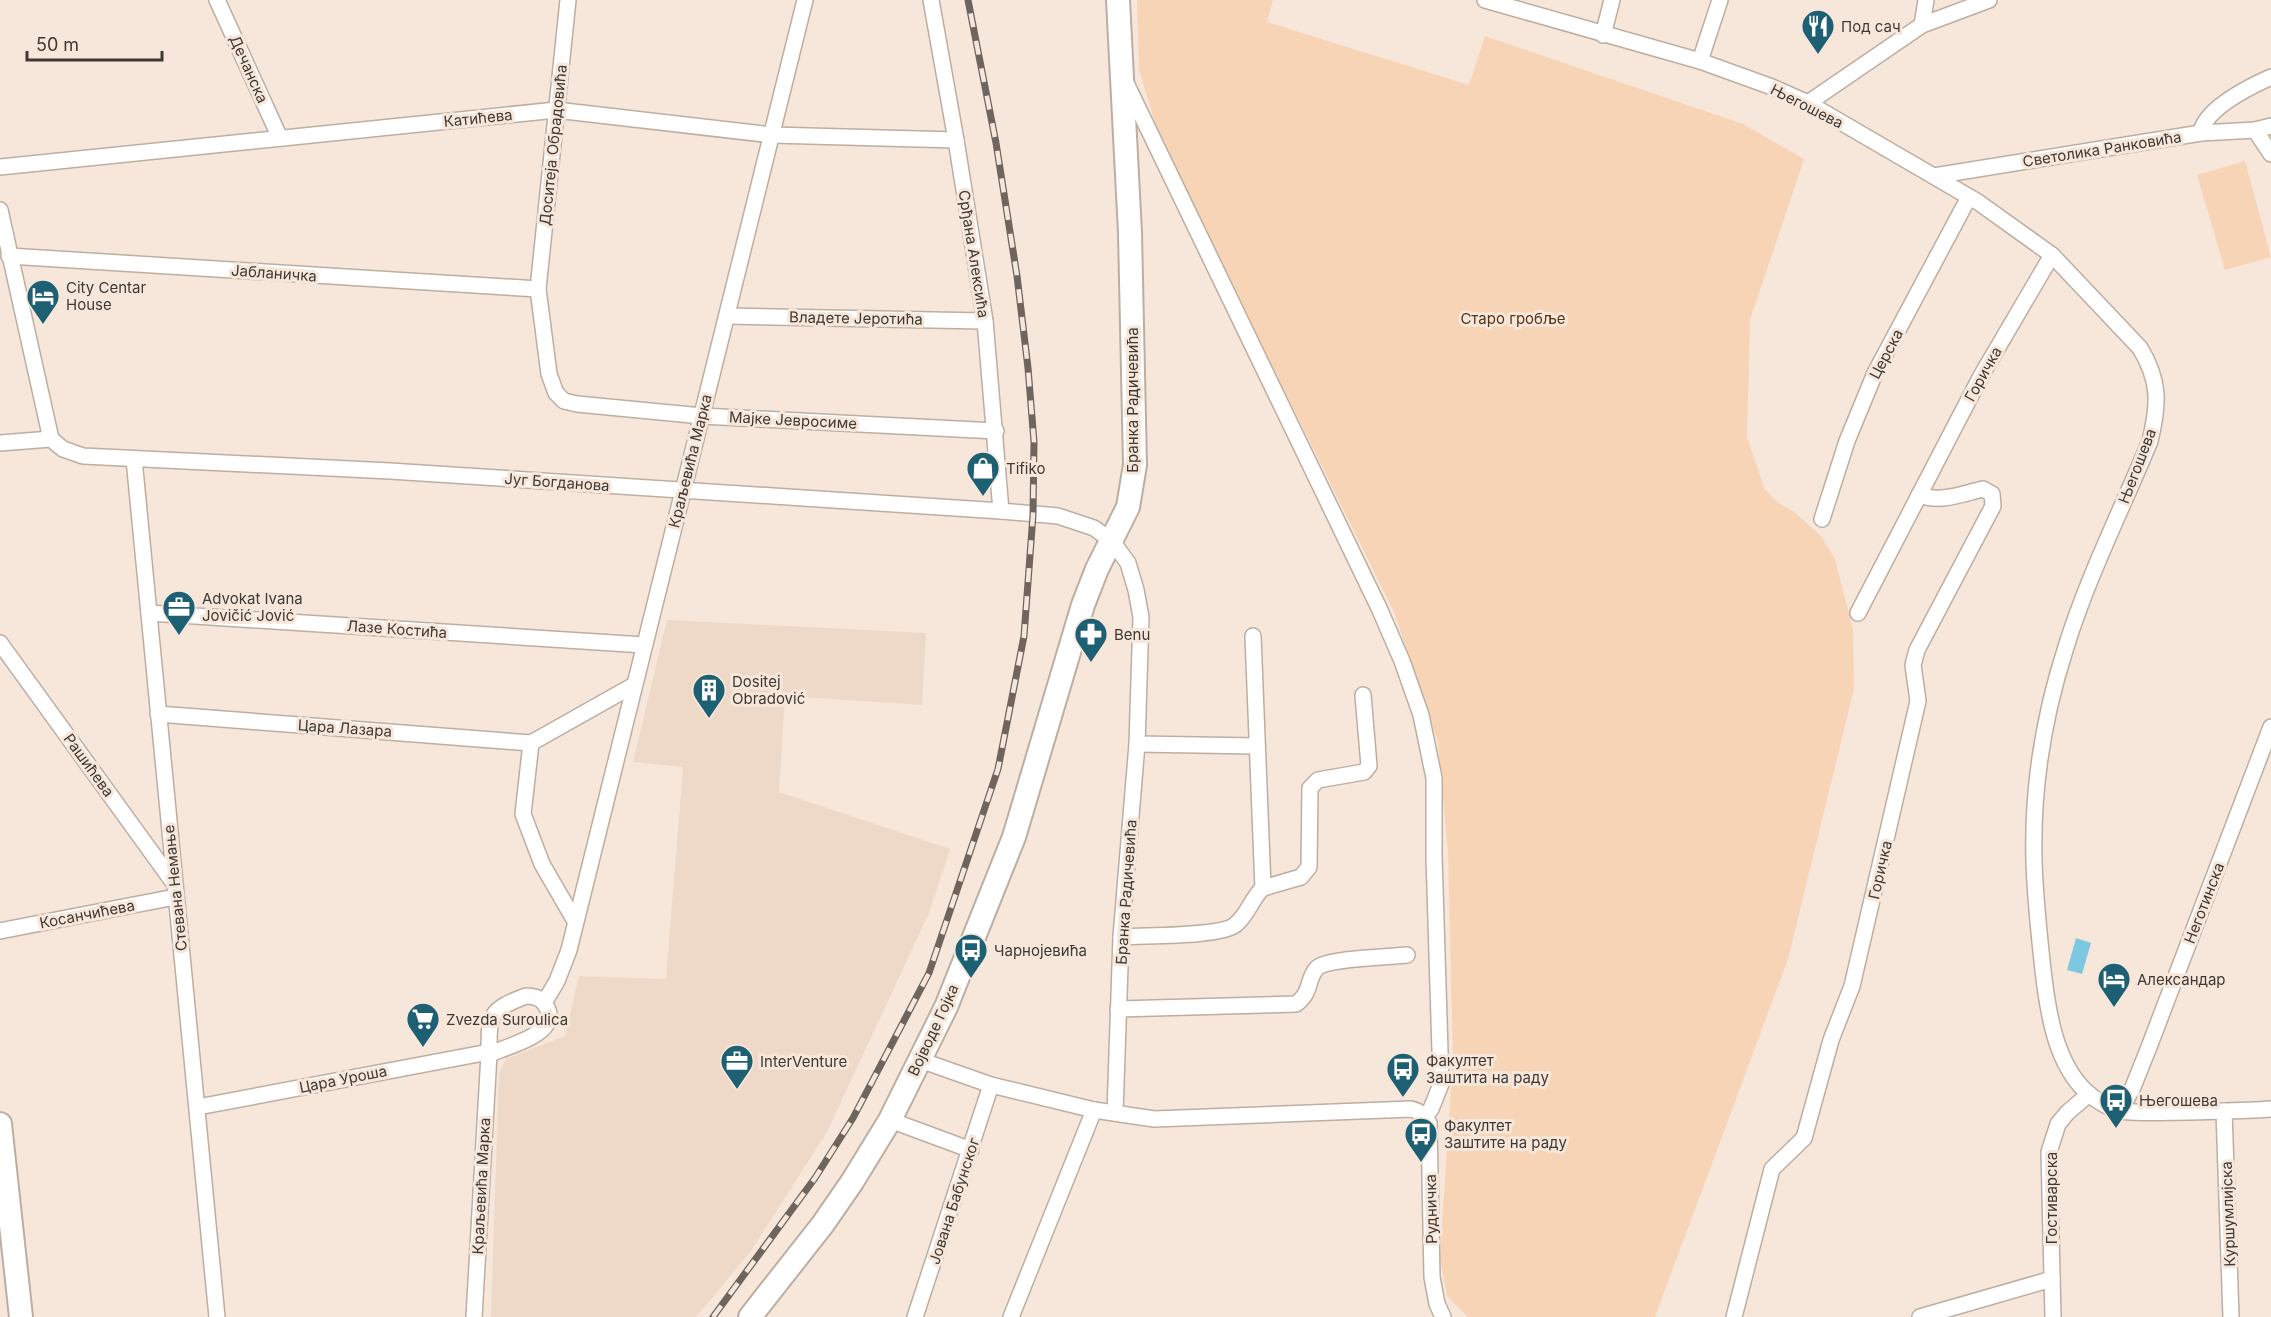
<svg xmlns="http://www.w3.org/2000/svg" width="2271" height="1317" font-family="Inter,sans-serif">
<style>
.built{fill:#eed9c8}
.green{fill:#f8d4b6}
.water{fill:#7ec7e1}
.lines{fill:none;stroke-linecap:round;stroke-linejoin:round}
.street-casing{stroke:#bdaea2;stroke-width:18}
.secondary-casing{stroke:#bdaea2;stroke-width:26}
.street{stroke:#fff;stroke-width:15}
.secondary{stroke:#fff;stroke-width:22}
.rail-casing{stroke:#6d655e;stroke-width:7}
.rail{stroke:#f6e7da;stroke-width:4.5;stroke-dasharray:14;stroke-linecap:butt}
.labels{text-anchor:middle;dominant-baseline:central;stroke-width:6;stroke-linejoin:round;paint-order:stroke}
.poi-label{font-size:15px;fill:#3f3934;stroke:#f6e7da;text-anchor:start}
.street-label{font-size:15px;fill:#3f3934;stroke:#f6e7da}
.park-label{font-size:15px;fill:#573515;stroke:#f6e7da}
</style>
<rect width="100%" height="100%" fill="#f6e7da"/>
<polygon class="built" points="667,620 926,633 922,705 785,696 779,792 950,849 928,915 827,1132 751,1251 696,1317 491,1317 499,1074 506,1059 565,1036 579,976 666,979 683,767 633,762"/>
<g class="green">
<polygon points="1137,0 1273,0 1267,22 1469,85 1485,36 1743,124 1804,159 1750,320 1747,437 1765,490 1780,504 1793,511 1821,536 1835,559 1853,630 1854,689 1788,959 1655,1317 1468,1317 1447,1296 1440,1257 1453,1057 1448,853 1438,743 1394,612 1160,139 1139,70"/>
<polygon points="2245,161 2271,257 2225,270 2197,175"/>
</g>
<polygon class="water" points="2076,938 2091,943 2082,974 2067,970"/>
<g class="lines">
<defs>
<g id="street">
<polyline points="217,0 280,138"/>
<polyline points="568,0 538,289 549,374 556,393 564,401 577,404 702,416 996,431"/>
<polyline points="931,0 956,140 985,321 1001,511"/>
<path d="M 1485,0 L 1700,61 L 1772,87 L 1808,103 L 1978,202 L 2052,255 L 2140,348 C 2160,381 2159,404 2150,441 C 2122,509 2088,576 2066,647 C 2044,715 2032,790 2034,861 C 2035,898 2039,934 2043,970 C 2048,1015 2057,1077 2100,1102 C 2106,1106 2114,1110 2121,1111 C 2143,1114 2167,1112 2189,1112 C 2216,1111 2244,1111 2271,1109"/>
<polyline points="1922,25 1926,0"/>
<polyline points="1603,35 1612,0"/>
<polyline points="1700,61 1720,0"/>
<polyline points="1126,83 1379,608 1402,661 1421,715 1434,778 1434,856 1441,1084 1431,1109 1425,1116"/>
<polyline points="1808,103 1922,25 1989,0"/>
<polyline points="2255,130 2271,154"/>
<path d="M 2201,133 C 2204,109 2251,86 2271,77"/>
<polyline points="0,167 556,110 772,135 956,140"/>
<polyline points="1934,176 2201,133 2255,130 2271,126"/>
<polyline points="0,210 51,439"/>
<polyline points="9,256 538,289"/>
<polyline points="727,316 985,321"/>
<polyline points="0,443 51,439 63,449 83,456 390,471 1001,511 1058,516 1094,528 1112,541 1128,563 1136,590 1141,617 1137,744 1121,937 1115,1113"/>
<polyline points="134,459 217,1317"/>
<polyline points="1822,519 1847,441 1875,373 1969,197"/>
<polyline points="149,613 644,645"/>
<polyline points="1858,613 1981,376 2052,255"/>
<polyline points="1253,636 1263,888"/>
<polyline points="0,643 173,882"/>
<polyline points="158,714 531,743"/>
<polyline points="1137,744 1257,746"/>
<polyline points="575,921 542,864 523,814 531,743 634,685"/>
<polyline points="0,931 175,897"/>
<path d="M 1121,937 C 1144,935 1220,937 1235,925 C 1248,915 1251,899 1263,888 L 1301,877 L 1309,867 L 1310,788 L 1318,780 L 1364,772 L 1369,766 L 1363,695"/>
<path d="M 526,996 C 534,996 542,998 546,1006 C 563,1033 506,1047 489,1054 C 489,1016 488,1010 526,996 Z"/>
<polyline points="544,1003 557,981 569,950 805,0"/>
<path d="M 1118,1009 L 1296,1004 C 1313,991 1306,980 1317,968 C 1327,958 1390,957 1407,955"/>
<path d="M 920,1060 L 991,1085 L 1094,1110 L 1154,1119 L 1411,1109 C 1420,1111 1425,1115 1429,1123 L 1432,1277 L 1437,1304 L 1443,1317"/>
<polyline points="198,1107 489,1052"/>
<polyline points="2120,1111 2133,1087 2149,1047 2271,727"/>
<polyline points="2224,1111 2231,1317"/>
<polyline points="890,1120 971,1150"/>
<polyline points="474,1317 489,1054"/>
<polyline points="915,1317 991,1085"/>
<polyline points="1011,1317 1094,1110"/>
<path d="M 1734,1317 L 1772,1169 L 1804,1138 L 1831,1040 L 1852,986 L 1918,701 L 1913,665 L 1917,650 L 1993,506 L 1992,494 L 1983,489 C 1961,494 1941,503 1919,495"/>
<polyline points="1920,1317 2052,1279"/>
<polyline points="2053,1317 2049,1152 2058,1124 2067,1113 2089,1094"/>
</g>
<g id="secondary">
<polyline points="0,1124 21,1317"/>
<polyline points="750,1317 823,1224 852,1182 890,1120 946,1007 1014,837 1083,605 1097,569 1128,507 1135,465 1130,233 1118,0"/>
</g>
</defs>
<use href="#street" class="street-casing"/>
<use href="#secondary" class="secondary-casing"/>
<use href="#street" class="street"/>
<use href="#secondary" class="secondary"/>
<defs>
<polyline id="rail" points="713,1317 815,1178 853,1118 929,973 998,769 1024,636 1033,515 1034,442 1028,368 1017,276 996,143 968,0"/>
</defs>
<use href="#rail" class="rail-casing"/>
<use href="#rail" class="rail"/>
</g>
<defs>
<symbol id="restaurant-pin" viewBox="-11 -11 22 30"><path d="M0 17L-7.5 6A9.5 9.5 0 1 1 7.5 6Z" fill="#1d5f73" stroke="#f6e7da"/><path d="M-5-6h1v4h1v-4h1v4h1v-4h1v5L-1.5 .5V6h-2V.5L-5-1ZM5-6V6H3V1.5H1.5Q1.5-4 5-6Z" fill="#fff"/></symbol>
<symbol id="hotel-pin" viewBox="-11 -11 22 30"><path d="M0 17L-7.5 6A9.5 9.5 0 1 1 7.5 6Z" fill="#1d5f73" stroke="#f6e7da"/><path d="M-6-4.5h1.5V1H6V5H4.5V3h-9V5H-6ZM-4 0a1.8 1.8 0 1 1 3.6 0ZM.5 0V-2.5h3Q6-2.5 6 0Z" fill="#fff"/></symbol>
<symbol id="shop-pin" viewBox="-11 -11 22 30"><path d="M0 17L-7.5 6A9.5 9.5 0 1 1 7.5 6Z" fill="#1d5f73" stroke="#f6e7da"/><path d="M-5-2.5h2.3a2.7 3.5 0 0 1 5.4 0H5L5.5 6h-11ZM-1.5-2.5h3a1.5 2.3 0 0 0-3 0Z" fill="#fff"/></symbol>
<symbol id="office-pin" viewBox="-11 -11 22 30"><path d="M0 17L-7.5 6A9.5 9.5 0 1 1 7.5 6Z" fill="#1d5f73" stroke="#f6e7da"/><path d="M-6-3h4V-5.5h4V-3h4V5H-6ZM-1-4.5V-3h2v-1.5ZM-6 0V1H6V0Z" fill="#fff"/></symbol>
<symbol id="pharmacy-pin" viewBox="-11 -11 22 30"><path d="M0 17L-7.5 6A9.5 9.5 0 1 1 7.5 6Z" fill="#1d5f73" stroke="#f6e7da"/><path d="M-2-6h4v4h4v4h-4v4h-4v-4h-4v-4h4Z" fill="#fff"/></symbol>
<symbol id="building-pin" viewBox="-11 -11 22 30"><path d="M0 17L-7.5 6A9.5 9.5 0 1 1 7.5 6Z" fill="#1d5f73" stroke="#f6e7da"/><path d="M-4-6H4V6H1V3H-1V6H-4ZM-2.5-4.3h1.7v1.8h-1.7ZM.8-4.3h1.7v1.8H.8ZM-2.5-1h1.7V.8h-1.7ZM.8-1h1.7V.8H.8Z" fill="#fff"/></symbol>
<symbol id="bus-pin" viewBox="-11 -11 22 30"><path d="M0 17L-7.5 6A9.5 9.5 0 1 1 7.5 6Z" fill="#1d5f73" stroke="#f6e7da"/><path d="M-5-6H5V4H4V6H2V4H-2V6H-4V4H-5ZM-3.5-4V0h7V-4ZM-3.5 1.2v1.5H-2V1.2ZM2 1.2v1.5H3.5V1.2Z" fill="#fff"/></symbol>
<symbol id="supermarket-pin" viewBox="-11 -11 22 30"><path d="M0 17L-7.5 6A9.5 9.5 0 1 1 7.5 6Z" fill="#1d5f73" stroke="#f6e7da"/><path d="M-6-5.5h2.5l.6 2H6L4.5 2H-2.5L-4.4-4H-6ZM-1.5 3.2a1.3 1.3 0 1 0 .1 0ZM3 3.2a1.3 1.3 0 1 0 .1 0Z" fill="#fff"/></symbol>
</defs>
<g fill-rule="evenodd">
<use href="#restaurant-pin" x="1799" y="7" width="38" height="52"/>
<use href="#hotel-pin" x="24" y="277" width="38" height="52"/>
<use href="#shop-pin" x="964" y="449" width="38" height="52"/>
<use href="#office-pin" x="160" y="588" width="38" height="52"/>
<use href="#pharmacy-pin" x="1072" y="615" width="38" height="52"/>
<use href="#building-pin" x="690" y="671" width="38" height="52"/>
<use href="#bus-pin" x="952" y="931" width="38" height="52"/>
<use href="#hotel-pin" x="2095" y="960" width="38" height="52"/>
<use href="#supermarket-pin" x="404" y="1000" width="38" height="52"/>
<use href="#office-pin" x="718" y="1042" width="38" height="52"/>
<use href="#bus-pin" x="1384" y="1050" width="38" height="52"/>
<use href="#bus-pin" x="2097" y="1081" width="38" height="52"/>
<use href="#bus-pin" x="1402" y="1115" width="38" height="52"/>
</g>
<g class="labels">
<g class="poi-label">
<text x="1841" y="26">Под сач</text>
<text x="66" y="287">City Centar<tspan x="66" dy="17">House</tspan></text>
<text x="1006" y="468">Tifiko</text>
<text x="202" y="598">Advokat Ivana<tspan x="202" dy="17">Jovičić Jović</tspan></text>
<text x="1114" y="634">Benu</text>
<text x="732" y="681">Dositej<tspan x="732" dy="17">Obradović</tspan></text>
<text x="994" y="950">Чарнојевића</text>
<text x="2137" y="979">Александар</text>
<text x="446" y="1019">Zvezda Suroulica</text>
<text x="1426" y="1060">Факултет<tspan x="1426" dy="17">Заштита на раду</tspan></text>
<text x="760" y="1061">InterVenture</text>
<text x="2139" y="1100">Његошева</text>
<text x="1444" y="1125">Факултет<tspan x="1444" dy="17">Заштите на раду</tspan></text>
</g>
<g class="street-label">
<text transform="translate(249 69) rotate(66)">Дечанска</text>
<text transform="translate(1807 106) rotate(27)">Његошева</text>
<text transform="translate(478 118) rotate(-6)">Катићева</text>
<text transform="translate(553 145) rotate(-84)">Доситеја Обрадовића</text>
<text transform="translate(2102 149) rotate(-9)">Светолика Ранковића</text>
<text transform="translate(974 254) rotate(81)">Срђана Алексића</text>
<text transform="translate(274 273) rotate(4)">Јабланичка</text>
<text transform="translate(856 318) rotate(1)">Владете Јеротића</text>
<text transform="translate(1886 354) rotate(-62)">Церска</text>
<text transform="translate(1983 374) rotate(-61)">Горичка</text>
<text transform="translate(1132 400) rotate(-90)">Бранка Радичевића</text>
<text transform="translate(793 420) rotate(3)">Мајке Јевросиме</text>
<text transform="translate(690 461) rotate(-76)">Краљевића Марка</text>
<text transform="translate(2137 466) rotate(-69)">Његошева</text>
<text transform="translate(557 482) rotate(4)">Југ Богданова</text>
<text transform="translate(397 629) rotate(4)">Лазе Костића</text>
<text transform="translate(345 728) rotate(4)">Цара Лазара</text>
<text transform="translate(89 765) rotate(54)">Рашићева</text>
<text transform="translate(1880 870) rotate(-77)">Горичка</text>
<text transform="translate(175 888) rotate(-96)">Стевана Немање</text>
<text transform="translate(1126 892) rotate(-86)">Бранка Радичевића</text>
<text transform="translate(2204 903) rotate(-69)">Неготинска</text>
<text transform="translate(87 914) rotate(-11)">Косанчићева</text>
<text transform="translate(933 1030) rotate(-65)">Војводе Гојка</text>
<text transform="translate(343 1079) rotate(-11)">Цара Уроша</text>
<text transform="translate(481 1186) rotate(-87)">Краљевића Марка</text>
<text transform="translate(2051 1198) rotate(-90)">Гостиварска</text>
<text transform="translate(954 1201) rotate(-72)">Јована Бабунског</text>
<text transform="translate(1431 1209) rotate(-91)">Рудничка</text>
<text transform="translate(2228 1214) rotate(-92)">Куршумлијска</text>
</g>
<g class="park-label">
<text x="1513" y="318">Старо гробље</text>
</g>
</g>
<path d="M27 51v9h135v-9" fill="none" stroke="#3f3934" stroke-width="3"/>
<text x="36" y="51" font-size="18" fill="#3f3934" stroke="#f6e7da" stroke-width="4.5" paint-order="stroke">50 m</text>
</svg>
